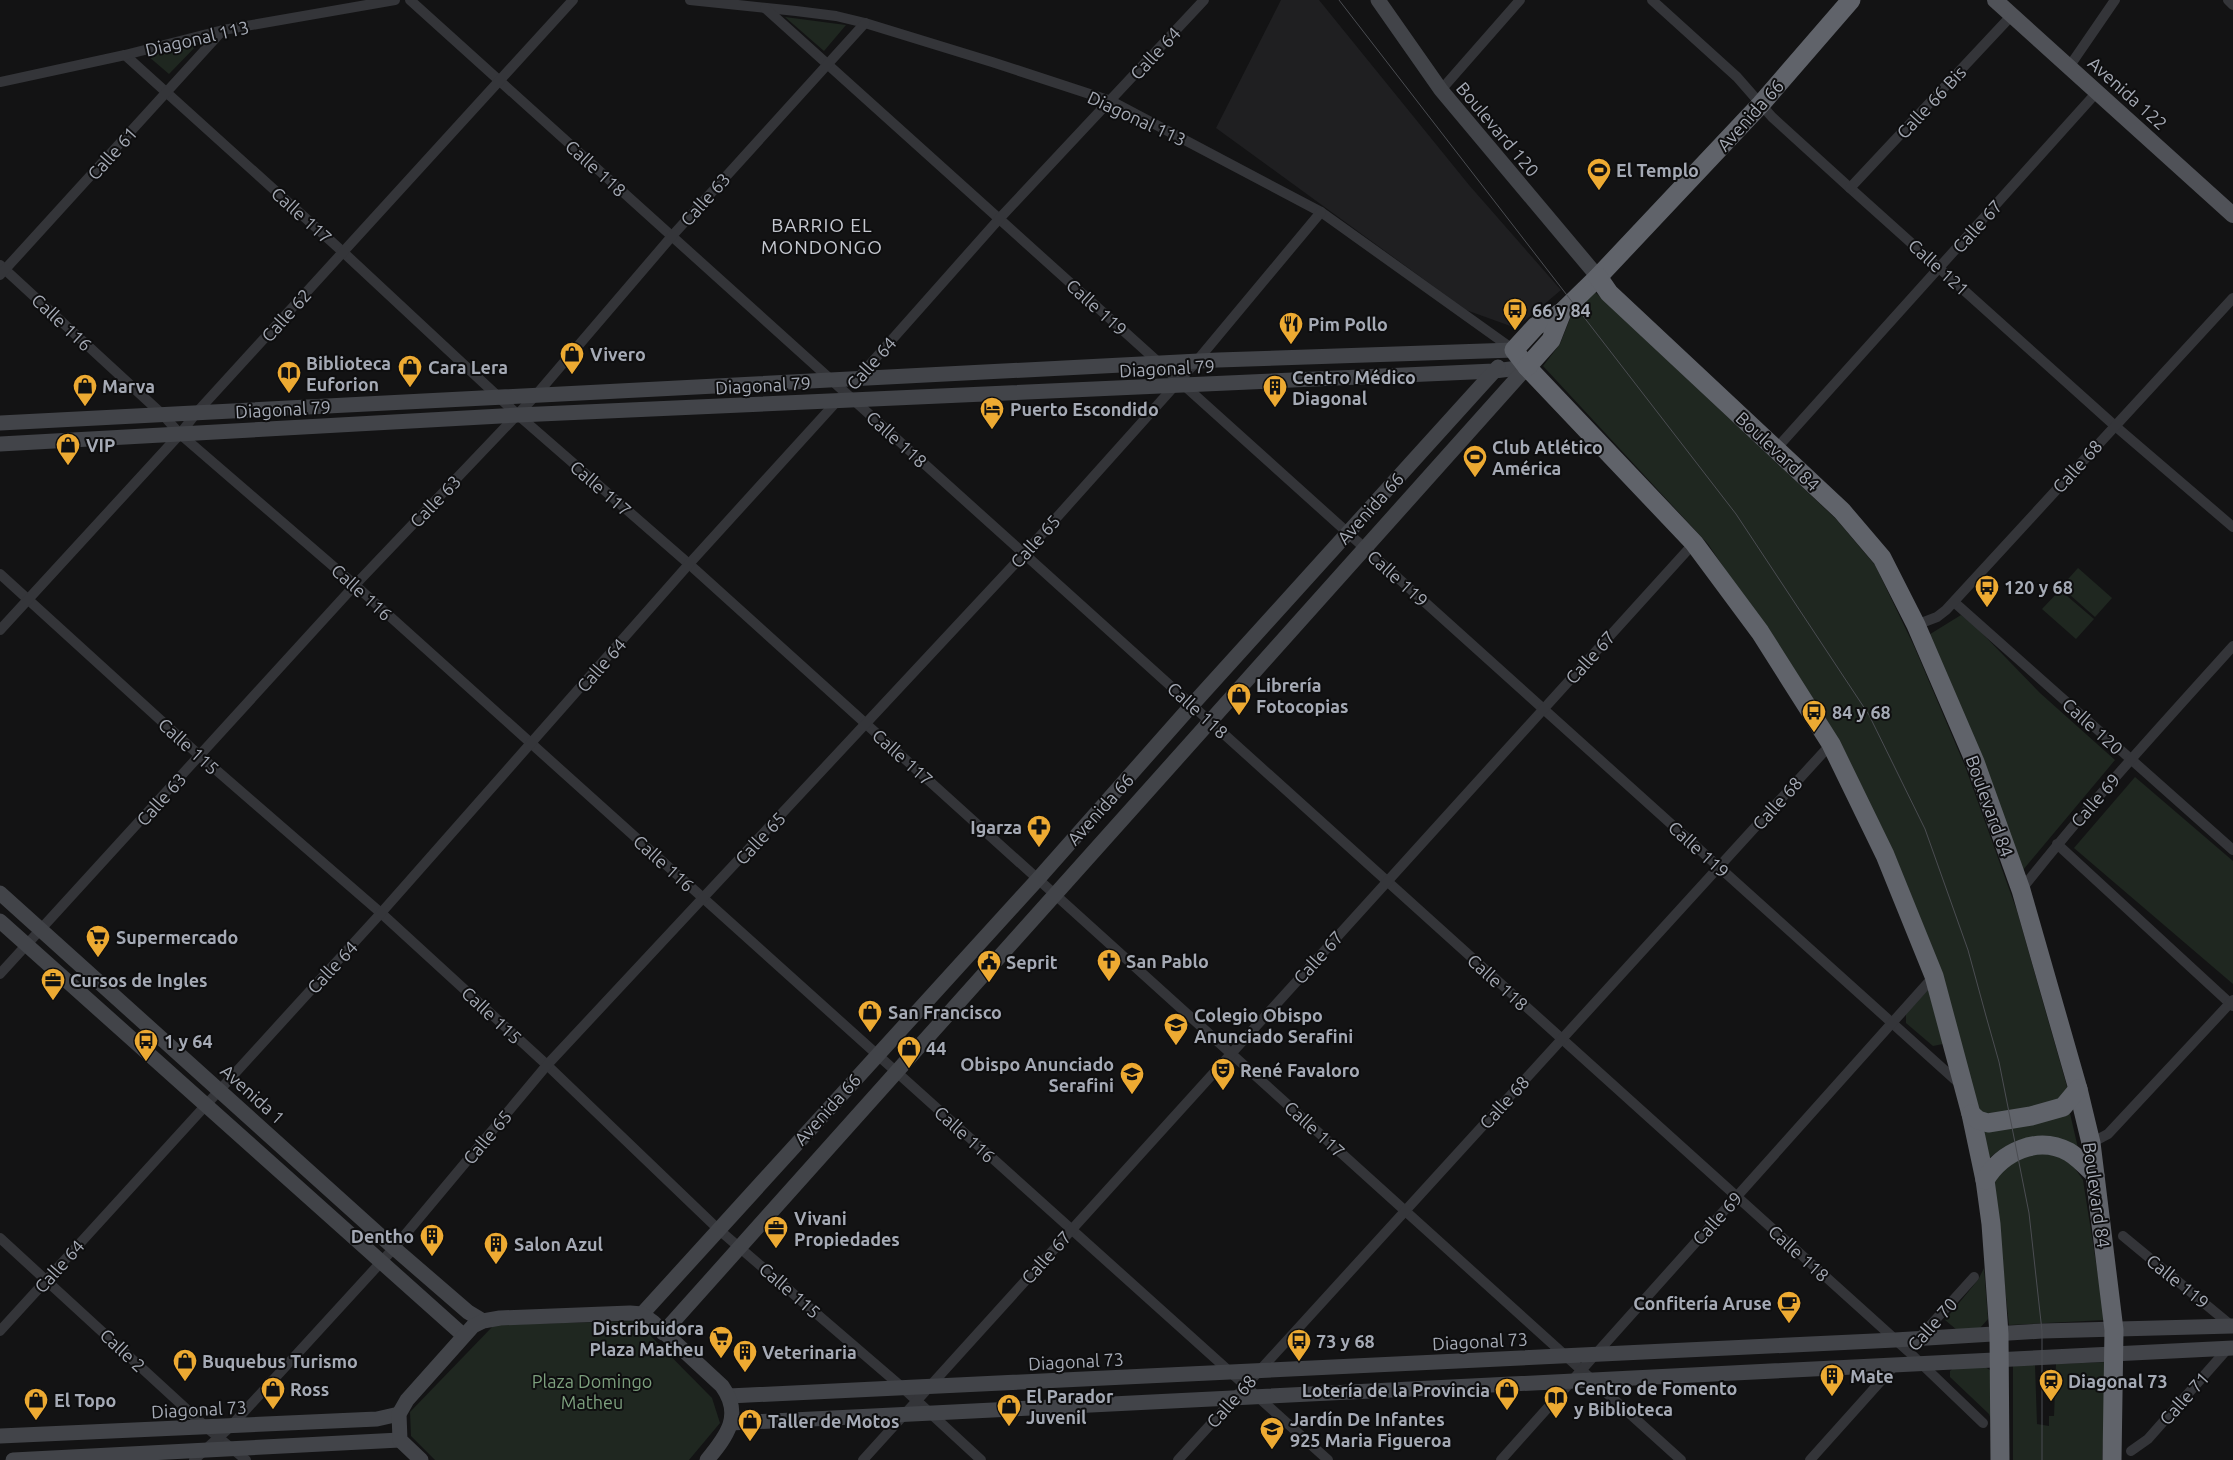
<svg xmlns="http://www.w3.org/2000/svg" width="2233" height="1460" font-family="Ubuntu,sans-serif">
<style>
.built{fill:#1f1f21}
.green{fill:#1f2720}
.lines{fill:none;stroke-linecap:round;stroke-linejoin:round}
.street{stroke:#343539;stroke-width:10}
.secondary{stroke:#424449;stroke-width:15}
.primary{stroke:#505258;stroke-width:16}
.highway{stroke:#60636a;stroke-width:19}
.tram{stroke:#4b4d52;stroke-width:1}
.labels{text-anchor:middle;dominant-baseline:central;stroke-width:4;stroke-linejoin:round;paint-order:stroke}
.street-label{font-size:18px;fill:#a5aab5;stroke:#0e0e0f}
.poi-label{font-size:18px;font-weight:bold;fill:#a5aab5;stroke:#0e0e0f;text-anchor:start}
.park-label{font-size:18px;fill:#7c9f7d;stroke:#0e0e0f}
.neighbourhood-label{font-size:19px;letter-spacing:1px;fill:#c6c9d1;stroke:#0e0e0f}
</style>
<rect width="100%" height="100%" fill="#131314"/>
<polygon class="built" points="1281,0 1319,0 1469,185 1561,290 1516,328 1466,310 1216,128"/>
<g class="green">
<polygon points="785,17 846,25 824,51"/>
<polygon points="199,43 169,74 148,56"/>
<polygon points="1595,292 1836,519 1875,565 1914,646 1965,766 2017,911 2068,1090 2066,1100 1995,1118 1979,1111 1837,738 1829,724 1708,544 1543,366 1560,344 1571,316"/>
<polygon points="2078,568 2112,598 2095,617 2061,587"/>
<polygon points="2060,590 2094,619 2076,639 2042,609"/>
<polygon points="1961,615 1975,626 2040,693 2115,760 2023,870 1927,636"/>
<polygon points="2135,777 2233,861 2233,984 2074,848"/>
<polygon points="1928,989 1943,1044 1933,1046 1906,1023 1906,1013"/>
<path d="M 2069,1109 L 2078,1148 C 2035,1135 2024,1130 1987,1160 L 1982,1130 Z"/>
<path d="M 2037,1152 C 2061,1156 2070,1159 2083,1180 L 2105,1320 L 2009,1325 L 2001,1251 L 1990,1188 L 2001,1167 Z"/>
<polygon points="1984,1268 1988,1319 1980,1328 1957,1330 1945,1320 1978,1280"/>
<polygon points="636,1321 712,1398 720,1423 689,1460 435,1460 411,1436 410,1412 494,1325"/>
<polygon points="2107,1362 2102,1460 2013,1460 2013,1366 2035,1365 2037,1424 2049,1426 2049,1416 2054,1416 2056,1364"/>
<polygon points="1981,1364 1991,1371 1993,1426 1989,1414 1950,1377 1950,1371 1955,1367"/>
</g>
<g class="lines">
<g class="street">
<polyline points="410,0 1908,1351 1983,1423"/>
<polyline points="690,0 796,11 836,16 865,23 992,62 1111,101 1321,212 1514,350"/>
<polyline points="1652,0 1737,77 1772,117 1850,188 2114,425 2233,527"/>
<polyline points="2228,0 2233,5"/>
<polyline points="765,8 1961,1085"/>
<polyline points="125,55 343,252 518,415 689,564 1681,1460"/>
<polyline points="2069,67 2115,0"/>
<polyline points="0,82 125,55 223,30 395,0"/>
<polyline points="1441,90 1520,0"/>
<polyline points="1850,188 2012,15"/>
<polyline points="0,265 163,415 180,434 355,585 1328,1460"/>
<polyline points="0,275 223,30"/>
<polyline points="857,379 999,219 1204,0"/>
<polyline points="1776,449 2097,92"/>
<polyline points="0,574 200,756 381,913 547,1065 718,1229 903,1388 981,1460"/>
<polyline points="1954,602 2233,850"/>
<polyline points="1916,625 1937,617 1946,610 2233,298"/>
<polyline points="0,630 180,434 197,412 573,0"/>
<polyline points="2057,844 2233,1006"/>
<path d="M 2021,890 C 2088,805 2161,726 2233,646"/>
<polyline points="0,974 355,585 536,395 672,236 865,23"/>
<polyline points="2091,1143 2108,1134 2233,1000"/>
<polyline points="2123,1236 2233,1327"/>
<polyline points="0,1238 207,1428 246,1460"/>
<polyline points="0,1331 381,913 689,564 839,399"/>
<polyline points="1918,1339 1974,1277"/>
<polyline points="2131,1451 2148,1439 2230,1346"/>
<polyline points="194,1460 230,1427 394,1248 547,1065 1024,554 1196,362 1321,212"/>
<polyline points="863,1460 1694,543"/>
<polyline points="1178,1460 1831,744"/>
<polyline points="1501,1460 1934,976"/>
<polyline points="1810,1460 1897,1363"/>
</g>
<g class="secondary">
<polyline points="1378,0 1441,90 1598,277"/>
<polyline points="0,423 1218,360 1514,350"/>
<polyline points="0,444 518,415 1494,371 1527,367"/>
<polyline points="0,893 394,1248 468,1312 483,1321"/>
<polyline points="0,921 463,1335"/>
<polyline points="642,1314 1038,879 1192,705 1498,367"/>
<polyline points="663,1333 1527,367"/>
<polyline points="729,1396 1895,1340 2042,1331 2233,1326"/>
<polyline points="731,1423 2233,1348"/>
<polyline points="0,1436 377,1419 399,1414"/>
<polyline points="13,1460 400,1440"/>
<path d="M 421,1460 L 400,1440 L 399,1414 L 407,1400 L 473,1326 L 483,1321 L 500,1318 L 630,1313 L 642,1314 L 653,1322 L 722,1386 C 743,1415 727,1436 707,1460"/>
</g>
<polyline class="primary" points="1995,0 2233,215"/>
<g class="highway">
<polyline points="1851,0 1761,104 1598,277 1562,312 1536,326 1514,350 1527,367 1694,543 1760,632 1831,744 1885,855 1934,976 1971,1114 1985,1180 1991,1224 1999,1334 2000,1460"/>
<polyline points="1598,277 1609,293 1842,511 1882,558 1916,625 1975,762 2021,890 2078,1089 2091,1143 2114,1330 2112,1460"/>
<polyline points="1527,367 1551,340 1562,312"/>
<polyline points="1971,1114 1978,1120 1988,1123 2031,1116 2063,1107 2078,1089"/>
<path d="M 1985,1180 C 2002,1152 2037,1135 2069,1152 C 2079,1158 2087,1167 2095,1175"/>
</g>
<polyline class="tram" points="1339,0 1736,514 1869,715 1925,829 1968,950 1986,1016 1999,1062 2029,1213 2042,1331 2042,1460"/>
</g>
<defs>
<symbol id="stadium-pin" viewBox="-11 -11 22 30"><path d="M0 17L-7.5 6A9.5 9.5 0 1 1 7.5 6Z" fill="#edaa32" stroke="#0e0e0f"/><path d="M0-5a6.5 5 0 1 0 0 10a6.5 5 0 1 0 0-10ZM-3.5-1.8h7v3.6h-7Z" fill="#111"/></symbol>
<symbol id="bus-pin" viewBox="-11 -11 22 30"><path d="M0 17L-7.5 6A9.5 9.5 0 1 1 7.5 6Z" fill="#edaa32" stroke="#0e0e0f"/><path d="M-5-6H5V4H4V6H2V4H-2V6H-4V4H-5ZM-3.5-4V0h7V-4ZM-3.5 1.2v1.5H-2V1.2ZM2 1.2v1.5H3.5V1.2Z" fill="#111"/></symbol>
<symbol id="restaurant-pin" viewBox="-11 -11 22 30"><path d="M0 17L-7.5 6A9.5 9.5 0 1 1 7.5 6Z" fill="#edaa32" stroke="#0e0e0f"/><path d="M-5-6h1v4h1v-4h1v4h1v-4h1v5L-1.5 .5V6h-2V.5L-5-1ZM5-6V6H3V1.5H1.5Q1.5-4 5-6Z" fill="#111"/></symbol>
<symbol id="shop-pin" viewBox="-11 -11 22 30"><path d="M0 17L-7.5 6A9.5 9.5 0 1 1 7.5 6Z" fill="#edaa32" stroke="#0e0e0f"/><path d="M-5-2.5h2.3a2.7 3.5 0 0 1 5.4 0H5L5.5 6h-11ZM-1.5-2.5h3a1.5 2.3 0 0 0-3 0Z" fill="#111"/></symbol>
<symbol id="library-pin" viewBox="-11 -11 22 30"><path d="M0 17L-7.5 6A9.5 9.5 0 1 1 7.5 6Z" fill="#edaa32" stroke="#0e0e0f"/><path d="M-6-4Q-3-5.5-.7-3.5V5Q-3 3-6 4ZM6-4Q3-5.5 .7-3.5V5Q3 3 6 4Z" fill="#111"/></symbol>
<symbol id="building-pin" viewBox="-11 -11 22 30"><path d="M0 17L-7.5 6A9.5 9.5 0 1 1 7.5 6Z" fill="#edaa32" stroke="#0e0e0f"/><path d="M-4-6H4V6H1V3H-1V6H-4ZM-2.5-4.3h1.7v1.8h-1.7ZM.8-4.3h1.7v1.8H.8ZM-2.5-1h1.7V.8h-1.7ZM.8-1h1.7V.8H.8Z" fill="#111"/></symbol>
<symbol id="hotel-pin" viewBox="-11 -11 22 30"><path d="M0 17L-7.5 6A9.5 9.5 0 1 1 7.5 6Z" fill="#edaa32" stroke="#0e0e0f"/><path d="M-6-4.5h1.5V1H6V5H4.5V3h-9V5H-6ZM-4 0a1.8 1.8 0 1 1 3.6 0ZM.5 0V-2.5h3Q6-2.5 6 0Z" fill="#111"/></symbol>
<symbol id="pharmacy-pin" viewBox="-11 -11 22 30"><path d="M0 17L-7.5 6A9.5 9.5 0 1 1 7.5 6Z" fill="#edaa32" stroke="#0e0e0f"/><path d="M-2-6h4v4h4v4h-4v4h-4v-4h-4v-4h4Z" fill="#111"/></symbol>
<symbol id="supermarket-pin" viewBox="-11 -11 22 30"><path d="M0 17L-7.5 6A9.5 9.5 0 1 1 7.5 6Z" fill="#edaa32" stroke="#0e0e0f"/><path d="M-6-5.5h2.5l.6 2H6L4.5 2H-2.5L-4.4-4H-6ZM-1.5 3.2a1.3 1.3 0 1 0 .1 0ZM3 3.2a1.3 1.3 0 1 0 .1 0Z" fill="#111"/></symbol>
<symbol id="church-pin" viewBox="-11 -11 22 30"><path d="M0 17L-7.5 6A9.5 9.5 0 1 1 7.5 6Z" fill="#edaa32" stroke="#0e0e0f"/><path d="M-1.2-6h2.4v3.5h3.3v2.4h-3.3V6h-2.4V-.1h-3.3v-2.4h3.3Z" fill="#111"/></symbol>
<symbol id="civic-pin" viewBox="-11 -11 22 30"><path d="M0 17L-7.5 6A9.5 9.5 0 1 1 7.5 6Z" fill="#edaa32" stroke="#0e0e0f"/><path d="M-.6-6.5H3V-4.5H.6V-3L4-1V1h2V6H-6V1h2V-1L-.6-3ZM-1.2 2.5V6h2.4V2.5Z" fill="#111"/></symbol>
<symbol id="office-pin" viewBox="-11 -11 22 30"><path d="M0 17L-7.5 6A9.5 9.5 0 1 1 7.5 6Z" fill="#edaa32" stroke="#0e0e0f"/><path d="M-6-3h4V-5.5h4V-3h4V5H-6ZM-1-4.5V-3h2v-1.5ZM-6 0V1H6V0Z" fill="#111"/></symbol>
<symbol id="school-pin" viewBox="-11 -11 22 30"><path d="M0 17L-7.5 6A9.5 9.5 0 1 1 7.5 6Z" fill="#edaa32" stroke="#0e0e0f"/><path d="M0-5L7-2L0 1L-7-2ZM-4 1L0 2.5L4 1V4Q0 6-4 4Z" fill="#111"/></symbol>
<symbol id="theatre-pin" viewBox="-11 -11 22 30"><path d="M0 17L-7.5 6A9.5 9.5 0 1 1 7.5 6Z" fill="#edaa32" stroke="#0e0e0f"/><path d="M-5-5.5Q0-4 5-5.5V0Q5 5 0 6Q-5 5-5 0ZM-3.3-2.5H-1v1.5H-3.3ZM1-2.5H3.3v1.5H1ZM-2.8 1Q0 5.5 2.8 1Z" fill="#111"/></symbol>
<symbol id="cafe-pin" viewBox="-11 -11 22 30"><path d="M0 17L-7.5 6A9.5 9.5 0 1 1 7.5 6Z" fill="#edaa32" stroke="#0e0e0f"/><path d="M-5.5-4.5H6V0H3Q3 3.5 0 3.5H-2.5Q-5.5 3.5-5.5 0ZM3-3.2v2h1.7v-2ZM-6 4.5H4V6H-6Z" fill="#111"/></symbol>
<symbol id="station-pin" viewBox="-11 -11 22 30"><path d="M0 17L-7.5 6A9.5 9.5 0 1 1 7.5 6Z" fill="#edaa32" stroke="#0e0e0f"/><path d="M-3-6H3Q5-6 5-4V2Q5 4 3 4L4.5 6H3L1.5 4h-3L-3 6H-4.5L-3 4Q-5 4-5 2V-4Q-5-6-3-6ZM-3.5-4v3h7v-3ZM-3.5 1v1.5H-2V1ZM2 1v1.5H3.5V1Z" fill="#111"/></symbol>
</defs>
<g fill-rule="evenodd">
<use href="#stadium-pin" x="1585" y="156" width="28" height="38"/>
<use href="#bus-pin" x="1501" y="296" width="28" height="38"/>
<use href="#restaurant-pin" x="1277" y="310" width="28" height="38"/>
<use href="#shop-pin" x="558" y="340" width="28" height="38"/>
<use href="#shop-pin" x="396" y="353" width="28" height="38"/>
<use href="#library-pin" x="275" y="359" width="28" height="38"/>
<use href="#shop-pin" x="71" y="372" width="28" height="38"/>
<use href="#building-pin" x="1261" y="373" width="28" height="38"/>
<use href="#hotel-pin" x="978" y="395" width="28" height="38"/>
<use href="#shop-pin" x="54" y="431" width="28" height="38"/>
<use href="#stadium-pin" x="1461" y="443" width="28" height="38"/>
<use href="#bus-pin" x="1973" y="573" width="28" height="38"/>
<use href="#shop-pin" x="1225" y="681" width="28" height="38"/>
<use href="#bus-pin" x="1800" y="698" width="28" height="38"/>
<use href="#pharmacy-pin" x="1025" y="813" width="28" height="38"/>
<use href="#supermarket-pin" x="84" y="923" width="28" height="38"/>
<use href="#church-pin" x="1095" y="947" width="28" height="38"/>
<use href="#civic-pin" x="975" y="948" width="28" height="38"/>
<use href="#office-pin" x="39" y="966" width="28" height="38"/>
<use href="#shop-pin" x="856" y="998" width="28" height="38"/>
<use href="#school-pin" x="1162" y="1011" width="28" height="38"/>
<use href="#bus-pin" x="132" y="1027" width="28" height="38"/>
<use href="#shop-pin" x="895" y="1034" width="28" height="38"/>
<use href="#theatre-pin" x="1209" y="1056" width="28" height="38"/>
<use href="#school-pin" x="1118" y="1060" width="28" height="38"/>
<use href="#office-pin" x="762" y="1214" width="28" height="38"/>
<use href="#building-pin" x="418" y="1222" width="28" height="38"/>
<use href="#building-pin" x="482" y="1230" width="28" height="38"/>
<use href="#cafe-pin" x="1775" y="1289" width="28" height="38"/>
<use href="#supermarket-pin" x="707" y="1324" width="28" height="38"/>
<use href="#bus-pin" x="1285" y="1327" width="28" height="38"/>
<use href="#building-pin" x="731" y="1338" width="28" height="38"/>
<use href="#shop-pin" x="171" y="1347" width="28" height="38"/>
<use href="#building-pin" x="1818" y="1362" width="28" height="38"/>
<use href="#station-pin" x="2037" y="1367" width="28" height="38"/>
<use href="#shop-pin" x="259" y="1375" width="28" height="38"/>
<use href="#shop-pin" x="1493" y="1376" width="28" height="38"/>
<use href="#library-pin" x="1542" y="1384" width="28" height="38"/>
<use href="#shop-pin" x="22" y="1386" width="28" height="38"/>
<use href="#shop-pin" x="995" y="1392" width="28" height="38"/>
<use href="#shop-pin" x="736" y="1407" width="28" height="38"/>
<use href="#school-pin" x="1258" y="1415" width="28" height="38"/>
</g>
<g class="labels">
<g class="street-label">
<text transform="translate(197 38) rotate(-13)">Diagonal 113</text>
<text transform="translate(1155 53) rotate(-47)">Calle 64</text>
<text transform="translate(2128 93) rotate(42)">Avenida 122</text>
<text transform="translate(1931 102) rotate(-47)">Calle 66 Bis</text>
<text transform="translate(1750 115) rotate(-48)">Avenida 66</text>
<text transform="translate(1137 118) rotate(25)">Diagonal 113</text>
<text transform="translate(1498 129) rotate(50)">Boulevard 120</text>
<text transform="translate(112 153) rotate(-48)">Calle 61</text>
<text transform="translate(596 168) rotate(42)">Calle 118</text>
<text transform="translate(705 199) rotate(-48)">Calle 63</text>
<text transform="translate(302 215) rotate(42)">Calle 117</text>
<text transform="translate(1977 226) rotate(-48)">Calle 67</text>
<text transform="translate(1939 267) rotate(42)">Calle 121</text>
<text transform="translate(1097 307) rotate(42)">Calle 119</text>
<text transform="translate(286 315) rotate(-48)">Calle 62</text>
<text transform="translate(62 322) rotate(43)">Calle 116</text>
<text transform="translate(871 363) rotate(-48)">Calle 64</text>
<text transform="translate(1167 368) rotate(-3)">Diagonal 79</text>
<text transform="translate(763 385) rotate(-3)">Diagonal 79</text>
<text transform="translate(283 409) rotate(-3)">Diagonal 79</text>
<text transform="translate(897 439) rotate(42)">Calle 118</text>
<text transform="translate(1778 451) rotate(43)">Boulevard 84</text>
<text transform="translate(2077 466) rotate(-48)">Calle 68</text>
<text transform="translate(601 488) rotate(41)">Calle 117</text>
<text transform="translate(435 501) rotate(-46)">Calle 63</text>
<text transform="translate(1370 508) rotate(-48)">Avenida 66</text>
<text transform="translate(1035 541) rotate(-48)">Calle 65</text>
<text transform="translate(1398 578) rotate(42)">Calle 119</text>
<text transform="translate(362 592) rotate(42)">Calle 116</text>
<text transform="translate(1590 657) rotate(-48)">Calle 67</text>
<text transform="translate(601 665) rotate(-49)">Calle 64</text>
<text transform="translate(1198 710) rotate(42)">Calle 118</text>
<text transform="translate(2093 726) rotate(42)">Calle 120</text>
<text transform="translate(189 746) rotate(42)">Calle 115</text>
<text transform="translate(903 757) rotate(42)">Calle 117</text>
<text transform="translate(161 799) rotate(-48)">Calle 63</text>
<text transform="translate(2095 800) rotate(-49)">Calle 69</text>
<text transform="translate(1777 803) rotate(-48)">Calle 68</text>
<text transform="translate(1990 806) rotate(70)">Boulevard 84</text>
<text transform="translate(1100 809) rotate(-48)">Avenida 66</text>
<text transform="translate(760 838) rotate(-47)">Calle 65</text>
<text transform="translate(1699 849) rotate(42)">Calle 119</text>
<text transform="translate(664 863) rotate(42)">Calle 116</text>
<text transform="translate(1318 957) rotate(-48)">Calle 67</text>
<text transform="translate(332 967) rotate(-47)">Calle 64</text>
<text transform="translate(1498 982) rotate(42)">Calle 118</text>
<text transform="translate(492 1015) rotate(43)">Calle 115</text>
<text transform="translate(253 1094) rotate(42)">Avenida 1</text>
<text transform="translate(1504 1102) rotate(-48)">Calle 68</text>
<text transform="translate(827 1109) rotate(-48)">Avenida 66</text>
<text transform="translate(1315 1129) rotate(42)">Calle 117</text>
<text transform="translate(965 1134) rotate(42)">Calle 116</text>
<text transform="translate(487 1137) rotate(-50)">Calle 65</text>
<text transform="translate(2097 1195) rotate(82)">Boulevard 84</text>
<text transform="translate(1717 1218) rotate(-48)">Calle 69</text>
<text transform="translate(1799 1253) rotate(42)">Calle 118</text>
<text transform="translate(1046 1257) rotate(-48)">Calle 67</text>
<text transform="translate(59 1266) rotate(-48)">Calle 64</text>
<text transform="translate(2178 1281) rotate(39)">Calle 119</text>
<text transform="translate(790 1290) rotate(41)">Calle 115</text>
<text transform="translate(1932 1324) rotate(-48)">Calle 70</text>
<text transform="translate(1480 1341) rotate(-3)">Diagonal 73</text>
<text transform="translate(123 1350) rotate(43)">Calle 2</text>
<text transform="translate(1076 1361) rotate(-3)">Diagonal 73</text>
<text transform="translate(2184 1398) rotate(-48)">Calle 71</text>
<text transform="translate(1231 1401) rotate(-48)">Calle 68</text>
<text transform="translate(199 1409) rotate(-3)">Diagonal 73</text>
</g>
<g class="poi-label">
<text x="1616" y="170">El Templo</text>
<text x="1532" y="310">66 y 84</text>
<text x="1308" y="324">Pim Pollo</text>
<text x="590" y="354">Vivero</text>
<text x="306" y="363">Biblioteca<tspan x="306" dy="21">Euforion</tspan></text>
<text x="428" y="367">Cara Lera</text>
<text x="1292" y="377">Centro Médico<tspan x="1292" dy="21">Diagonal</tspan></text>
<text x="102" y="386">Marva</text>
<text x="1010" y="409">Puerto Escondido</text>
<text x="86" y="445">VIP</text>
<text x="1492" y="447">Club Atlético<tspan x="1492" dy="21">América</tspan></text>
<text x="2004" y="587">120 y 68</text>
<text x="1256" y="685">Librería<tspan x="1256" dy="21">Fotocopias</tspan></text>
<text x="1832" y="712">84 y 68</text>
<text x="1022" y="827" text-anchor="end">Igarza</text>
<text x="116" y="937">Supermercado</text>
<text x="1126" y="961">San Pablo</text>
<text x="1006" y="962">Seprit</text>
<text x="70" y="980">Cursos de Ingles</text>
<text x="888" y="1012">San Francisco</text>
<text x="1194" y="1015">Colegio Obispo<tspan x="1194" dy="21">Anunciado Serafini</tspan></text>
<text x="164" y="1041">1 y 64</text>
<text x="926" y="1048">44</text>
<text x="1114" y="1064" text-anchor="end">Obispo Anunciado<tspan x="1114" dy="21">Serafini</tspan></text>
<text x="1240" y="1070">René Favaloro</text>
<text x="794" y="1218">Vivani<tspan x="794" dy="21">Propiedades</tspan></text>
<text x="414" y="1236" text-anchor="end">Dentho</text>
<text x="514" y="1244">Salon Azul</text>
<text x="1772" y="1303" text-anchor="end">Confitería Aruse</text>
<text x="704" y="1328" text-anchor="end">Distribuidora<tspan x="704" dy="21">Plaza Matheu</tspan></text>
<text x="1316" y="1341">73 y 68</text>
<text x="762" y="1352">Veterinaria</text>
<text x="202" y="1361">Buquebus Turismo</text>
<text x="1850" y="1376">Mate</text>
<text x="2068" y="1381">Diagonal 73</text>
<text x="1574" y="1388">Centro de Fomento<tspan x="1574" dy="21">y Biblioteca</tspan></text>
<text x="290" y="1389">Ross</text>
<text x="1490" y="1390" text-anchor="end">Lotería de la Provincia</text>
<text x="1026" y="1396">El Parador<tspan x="1026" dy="21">Juvenil</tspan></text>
<text x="54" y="1400">El Topo</text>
<text x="1290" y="1419">Jardín De Infantes<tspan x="1290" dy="21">925 Maria Figueroa</tspan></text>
<text x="768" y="1421">Taller de Motos</text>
</g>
<g class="park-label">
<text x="592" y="1381">Plaza Domingo<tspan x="592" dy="21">Matheu</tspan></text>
</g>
<g class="neighbourhood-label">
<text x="822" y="225">BARRIO EL<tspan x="822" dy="22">MONDONGO</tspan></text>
</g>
</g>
</svg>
